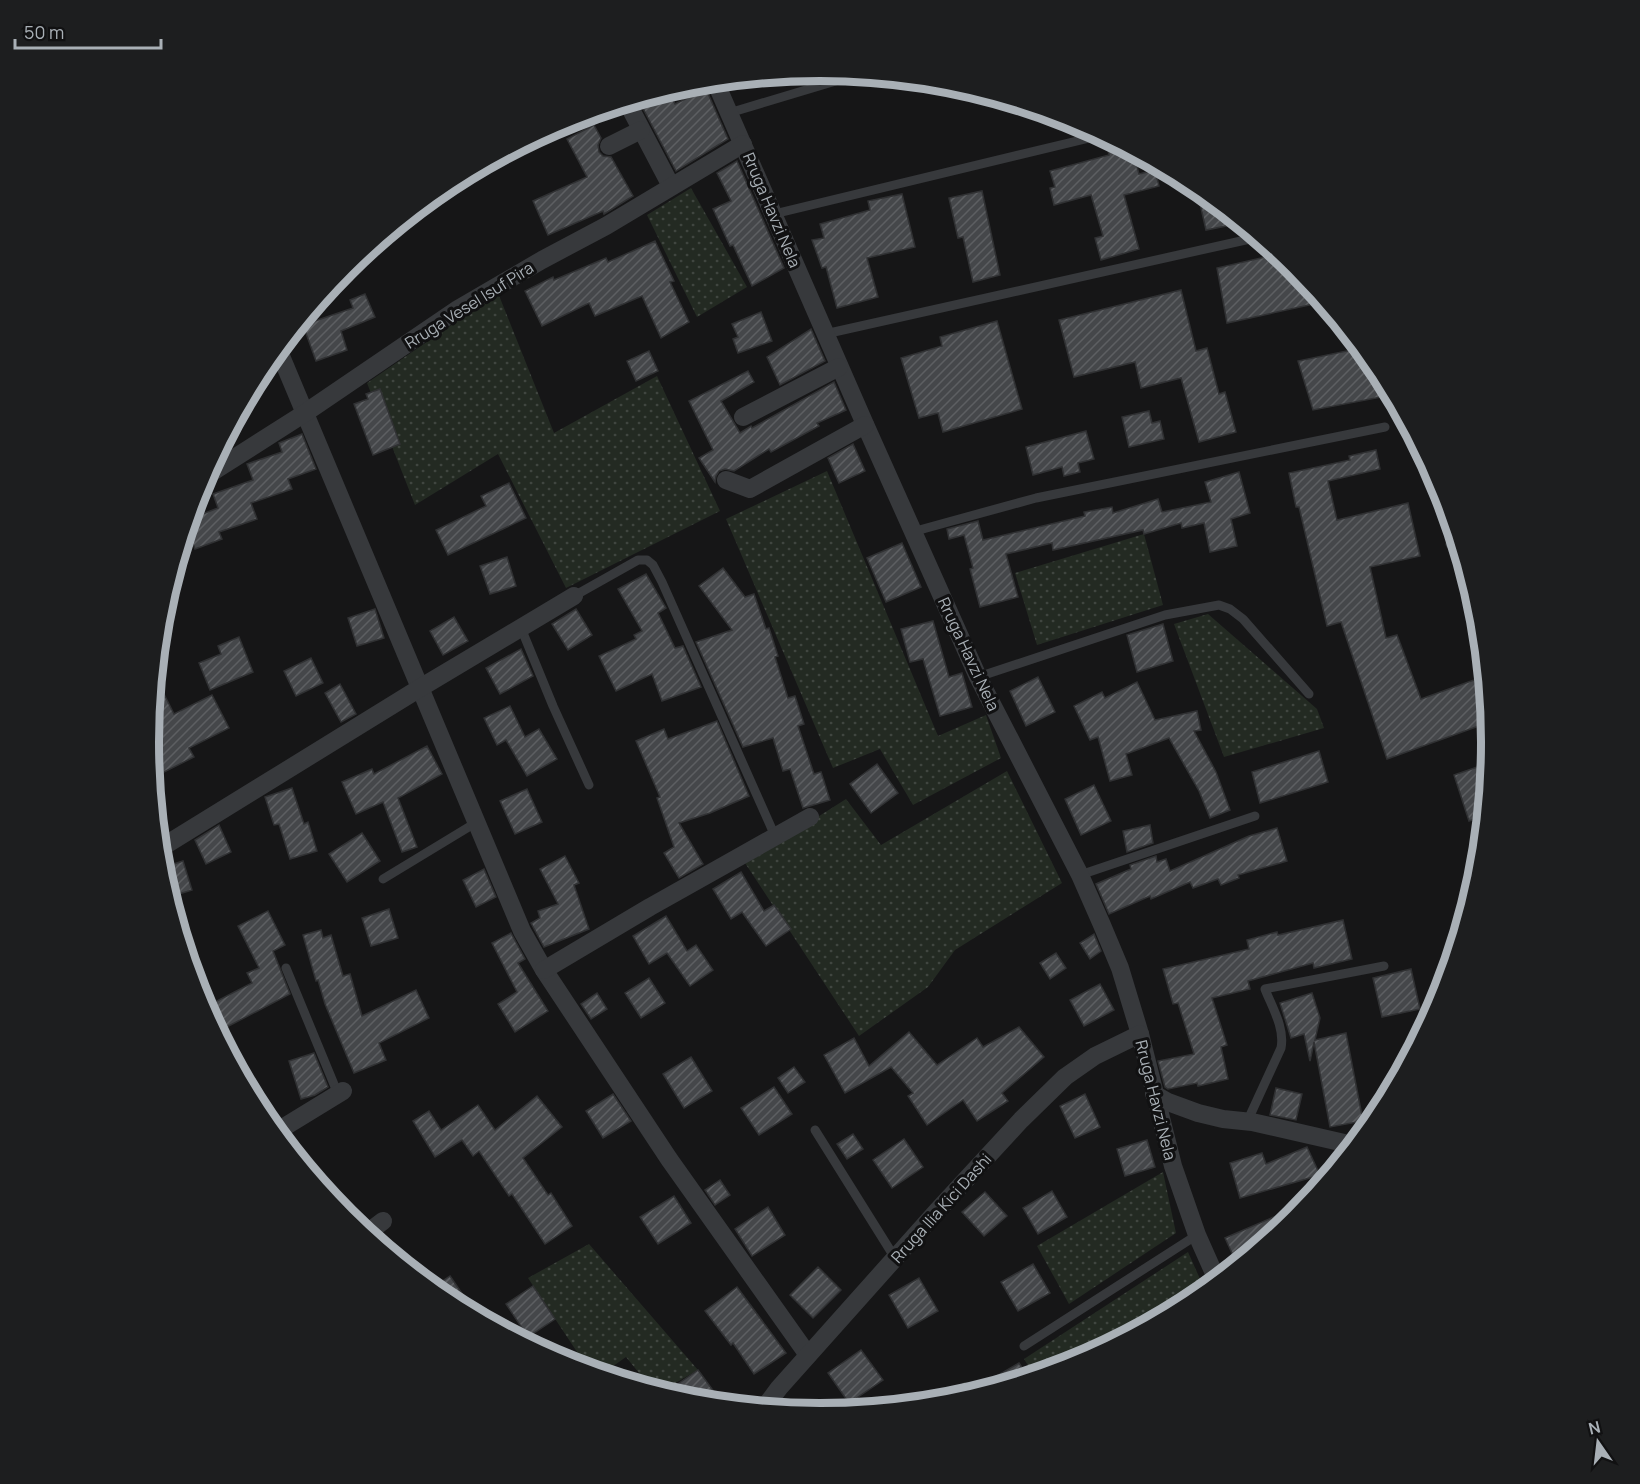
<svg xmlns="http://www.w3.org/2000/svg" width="1640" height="1484" font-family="Manrope,sans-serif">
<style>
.grass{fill:url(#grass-dots)}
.building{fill:url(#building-hatch);stroke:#303133;stroke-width:1.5}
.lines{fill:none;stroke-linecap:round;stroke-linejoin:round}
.service{stroke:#37393c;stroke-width:9}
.minor{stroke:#37393c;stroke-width:18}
.labels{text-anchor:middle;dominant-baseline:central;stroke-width:6;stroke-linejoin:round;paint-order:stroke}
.street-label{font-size:16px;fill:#a9b0b6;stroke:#111112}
.rim{fill:none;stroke:#a9b0b6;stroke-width:8}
</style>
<defs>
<pattern id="grass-dots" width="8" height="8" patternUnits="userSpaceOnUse" patternTransform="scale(1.5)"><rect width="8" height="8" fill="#232a22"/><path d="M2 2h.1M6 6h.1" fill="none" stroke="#404640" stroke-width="1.8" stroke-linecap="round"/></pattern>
<pattern id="building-hatch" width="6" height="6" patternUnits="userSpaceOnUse" patternTransform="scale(1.5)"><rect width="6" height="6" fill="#45474a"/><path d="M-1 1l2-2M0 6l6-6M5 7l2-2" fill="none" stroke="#5d5f62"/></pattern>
</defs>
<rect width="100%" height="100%" fill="#161617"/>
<g class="grass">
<polygon points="691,188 747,287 697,317 647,215"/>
<polygon points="498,293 554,433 657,376 720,511 566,588 498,454 415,505 367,383"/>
<polygon points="827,471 938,736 986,715 1001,758 913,805 880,749 833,768 726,519"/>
<polygon points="1144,534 1163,605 1037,645 1015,573"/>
<polygon points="1208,614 1317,709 1324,728 1224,757 1174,624"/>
<polygon points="1007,771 1062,883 955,950 928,987 859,1036 745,863 846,799 881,845"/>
<polygon points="1163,1172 1176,1233 1069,1304 1037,1246"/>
<polygon points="589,1244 698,1370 660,1392 652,1389 626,1357 602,1374 589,1370 528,1278"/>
<polygon points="1188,1252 1205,1290 1193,1301 1077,1363 1034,1375 1024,1359"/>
<polygon points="965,1382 972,1394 951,1401 933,1402"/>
</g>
<g class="building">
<polygon points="706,89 728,139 676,171 638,99 668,90 675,104"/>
<polygon points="594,125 601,138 598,145 599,152 603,156 611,157 633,196 604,214 603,211 548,235 533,201 587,177 567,139"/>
<polygon points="1122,146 1133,152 1139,174 1155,170 1159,186 1124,195 1139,249 1101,260 1095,238 1103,236 1091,195 1054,205 1050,188 1055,187 1050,171 1109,155 1108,150"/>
<polygon points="737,161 784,268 752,286 733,245 730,246 713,209 731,201 717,173"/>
<polygon points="1196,186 1241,223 1206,230"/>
<polygon points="982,191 1000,275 973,282 963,237 958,238 949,198"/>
<polygon points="902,194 915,247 867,258 878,297 837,308 826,267 822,268 812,240 824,238 820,224 870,210 868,201"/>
<polygon points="655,241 674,281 670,282 689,322 661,338 642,296 595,316 589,303 542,326 525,291 553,277 554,280 606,258 608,262"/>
<polygon points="1279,254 1295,267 1323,302 1227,323 1217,268"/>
<polygon points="1181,290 1196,351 1207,348 1219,394 1225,392 1236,432 1199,442 1181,378 1141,388 1135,362 1074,377 1059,320"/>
<polygon points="365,294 375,317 341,331 347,350 316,361 303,325 353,308 350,300"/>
<polygon points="761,312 772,341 738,353 733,339 738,337 732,324"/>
<polygon points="997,321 1022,409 943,432 938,413 919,418 901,358 942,346 940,337"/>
<polygon points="811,329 825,361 780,385 767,357"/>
<polygon points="1361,348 1379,369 1392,395 1313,410 1298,361"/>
<polygon points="649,351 658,371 636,381 627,361"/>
<polygon points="748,371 754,382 721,401 740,433 751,426 752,428 834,382 846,410 817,423 819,426 771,452 769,449 734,471 725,469 719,471 716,476 715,482 699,458 713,450 689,401"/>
<polygon points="380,389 400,444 373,455 354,404 368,399 366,394"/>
<polygon points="1149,411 1152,423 1160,421 1164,439 1129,447 1122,417"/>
<polygon points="1086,431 1094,459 1078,463 1080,472 1064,476 1062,467 1033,475 1026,447"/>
<polygon points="302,434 316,469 288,479 292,489 251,503 257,519 219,532 222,539 195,549 187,527 189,519 218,508 213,494 253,480 247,464 282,452 279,443"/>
<polygon points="853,444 865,471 839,483 828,458"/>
<polygon points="1376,450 1380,469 1328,481 1337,520 1408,503 1420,556 1370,567 1386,638 1397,635 1421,699 1485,676 1490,722 1387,759 1341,622 1327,626 1299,507 1296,507 1289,473 1350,460 1349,456"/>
<polygon points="1239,472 1250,513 1231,519 1237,546 1210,552 1204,523 1182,528 1181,523 1144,534 1143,530 1053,550 1052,543 1006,554 1018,597 980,607 970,569 973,568 964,535 949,539 947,529 978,521 983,540 1085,516 1084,512 1112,507 1113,513 1158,499 1162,512 1211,502 1205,482"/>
<polygon points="509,483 526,518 448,555 436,530 486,506 481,496"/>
<polygon points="902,543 921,587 886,602 867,558"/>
<polygon points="507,557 516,586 490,594 480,566"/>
<polygon points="723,568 745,597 754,594 766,629 769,628 778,656 775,657 788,698 795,696 804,724 798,726 814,774 821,772 830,800 803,808 790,769 783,771 773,738 743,747 696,642 732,630 699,586"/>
<polygon points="646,574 666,608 658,613 675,648 683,646 701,687 662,701 652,674 616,691 599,656 636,639 634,635 642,631 618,589"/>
<polygon points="375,609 384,638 357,646 348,618"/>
<polygon points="576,609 592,635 568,650 552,624"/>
<polygon points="454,617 468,641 443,655 430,631"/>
<polygon points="933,621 949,677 962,673 972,707 940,716 923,659 910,662 901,629"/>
<polygon points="1163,624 1173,661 1137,672 1127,635"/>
<polygon points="239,637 253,672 210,690 199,663 221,654 218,646"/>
<polygon points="521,649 533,676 500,694 486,668"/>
<polygon points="311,658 323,683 296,696 284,671"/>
<polygon points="155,676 174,714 212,695 229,728 189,748 194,757 164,772 149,741"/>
<polygon points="1038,677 1055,712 1026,726 1010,691"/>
<polygon points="1137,682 1155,720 1197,711 1201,730 1194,731 1216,772 1230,810 1210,818 1199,791 1169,738 1126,754 1132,775 1110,781 1098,737 1090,740 1074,706 1102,692 1105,698"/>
<polygon points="340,684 356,714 341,722 325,693"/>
<polygon points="510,706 525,737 539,729 557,759 527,776 506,740 497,745 484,718"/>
<polygon points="717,721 749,796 710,813 679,823 703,864 679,878 664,853 674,847 657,798 660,797 636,741 664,729 668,739"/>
<polygon points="427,746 442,774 398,798 417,847 402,852 383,802 356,814 342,782 372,769 374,774"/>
<polygon points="1319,751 1328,782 1260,803 1252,772"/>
<polygon points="1489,763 1484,816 1469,821 1454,775"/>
<polygon points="877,764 898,793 871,813 850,784"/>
<polygon points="1094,785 1111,821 1081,835 1065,799"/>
<polygon points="292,788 304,824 308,822 317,851 290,859 279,824 274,825 265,797"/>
<polygon points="527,789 542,822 515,834 500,801"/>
<polygon points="219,825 231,852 206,864 195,840"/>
<polygon points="1150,825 1153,843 1127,852 1123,831"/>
<polygon points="1277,828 1287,861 1238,875 1239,878 1221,885 1218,879 1193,888 1190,882 1151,899 1150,896 1109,914 1096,884 1131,869 1130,865 1156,856 1157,862 1166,859 1170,871 1249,836"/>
<polygon points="362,833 380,861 347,882 329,854"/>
<polygon points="565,856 579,883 574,885 589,929 544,947 531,923 540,918 538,911 558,904 540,869"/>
<polygon points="183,861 192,890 169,897 161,868"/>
<polygon points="484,869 496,897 476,907 463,880"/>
<polygon points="741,872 764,911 774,905 791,929 766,946 742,912 731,919 713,889"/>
<polygon points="389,909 398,938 371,946 362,918"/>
<polygon points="268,911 285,945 273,951 290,994 221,1030 209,1005 252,983 247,973 259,968 238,926"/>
<polygon points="666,916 687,951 696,945 713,970 690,986 667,953 649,964 633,936"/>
<polygon points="1343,920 1352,959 1314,968 1313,963 1248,981 1250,989 1212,998 1227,1045 1221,1047 1228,1079 1198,1086 1197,1083 1168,1089 1165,1087 1158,1061 1194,1054 1178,1003 1173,1004 1163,969 1249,949 1247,940 1277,932 1278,935"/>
<polygon points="321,930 323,938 331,935 343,976 350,974 362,1016 416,990 429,1018 379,1043 386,1060 354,1073 325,1004 318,980 316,981 303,935"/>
<polygon points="511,933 525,959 518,963 548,1011 515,1032 498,1004 517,992 492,943"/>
<polygon points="1094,934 1101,951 1090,959 1080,943"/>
<polygon points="1056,953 1066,968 1050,979 1040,963"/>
<polygon points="1411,969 1420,1009 1382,1017 1373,978"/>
<polygon points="649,978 665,1003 641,1018 625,993"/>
<polygon points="1100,984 1114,1010 1084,1026 1070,1000"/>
<polygon points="597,993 607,1009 591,1019 581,1004"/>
<polygon points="1312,993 1320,1018 1315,1040 1346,1033 1363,1121 1330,1127 1314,1042 1310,1061 1304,1034 1291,1038 1280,1003"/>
<polygon points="1019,1027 1044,1057 1002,1093 1008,1101 977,1121 963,1100 927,1125 908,1096 913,1093 891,1067 845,1093 824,1055 854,1038 869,1066 909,1032 937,1065 977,1038 983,1047"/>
<polygon points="314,1053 328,1087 315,1095 301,1099 289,1061"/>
<polygon points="691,1057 712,1091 684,1108 663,1074"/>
<polygon points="794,1067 805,1082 788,1093 778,1078"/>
<polygon points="774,1087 792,1114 759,1135 741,1108"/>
<polygon points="1276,1088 1302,1094 1296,1120 1270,1115"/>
<polygon points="613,1094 631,1121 603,1138 586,1111"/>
<polygon points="1085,1094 1100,1127 1075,1138 1060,1106"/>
<polygon points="537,1096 562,1127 523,1158 548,1195 551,1193 572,1226 545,1244 512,1194 509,1196 479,1151 473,1156 462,1140 435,1157 413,1121 429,1111 441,1130 478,1105 495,1130"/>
<polygon points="853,1134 863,1149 847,1159 837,1144"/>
<polygon points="904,1139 923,1167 892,1188 873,1160"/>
<polygon points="1147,1140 1155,1167 1125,1176 1117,1149"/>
<polygon points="1307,1147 1320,1175 1240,1198 1230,1163 1262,1153 1266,1164"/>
<polygon points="720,1180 730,1195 715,1205 705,1190"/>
<polygon points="1052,1191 1067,1217 1038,1234 1023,1208"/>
<polygon points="985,1192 1007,1216 984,1236 962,1212"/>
<polygon points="674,1196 691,1223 658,1244 640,1217"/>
<polygon points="1304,1204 1295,1217 1237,1264 1225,1238"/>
<polygon points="768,1207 785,1235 752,1256 735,1229"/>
<polygon points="1033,1264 1050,1293 1018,1311 1001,1282"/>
<polygon points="818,1267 841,1290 813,1318 790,1295"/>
<polygon points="450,1276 478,1317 447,1300 432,1288"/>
<polygon points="919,1278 938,1311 908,1328 889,1295"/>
<polygon points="533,1286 555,1319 528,1337 506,1304"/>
<polygon points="737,1287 786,1353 754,1374 733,1343 731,1345 705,1311"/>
<polygon points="861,1350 883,1380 849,1403 828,1373"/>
<polygon points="1019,1363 1028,1377 983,1391 981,1385"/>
<polygon points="698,1370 723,1404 689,1401 665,1393"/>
</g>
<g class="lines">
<g class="service">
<polyline points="729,113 859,74"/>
<polyline points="774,214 1102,135"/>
<polyline points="825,334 1259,237"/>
<polyline points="912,532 1036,498 1385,427"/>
<polyline points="1450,544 1456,538"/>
<polyline points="574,596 638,560 647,560 653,565 662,582 775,836"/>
<polyline points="521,628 553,706 589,785"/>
<polyline points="978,677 1165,615 1219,605 1230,609 1243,619 1309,694"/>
<polyline points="1080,875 1255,816"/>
<polyline points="383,879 477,822"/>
<polyline points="286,968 338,1094"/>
<path d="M 1247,1122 L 1281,1048 C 1285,1028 1272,1007 1265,989 L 1384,966"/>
<polyline points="815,1130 895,1258"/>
<polyline points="1024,1346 1197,1235"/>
</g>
<g class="minor">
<polyline points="715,81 864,422 978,677 1080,875 1102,925 1120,968 1140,1034 1173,1166 1197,1235 1217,1280"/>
<polyline points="627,102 671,186"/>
<polyline points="609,146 641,130"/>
<polyline points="278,349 522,931 544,970 669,1159 808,1355"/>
<polyline points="743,417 839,367"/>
<polyline points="203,478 305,413 458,309 542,260 606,226 743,144"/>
<polyline points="726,480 750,489 865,425"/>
<polyline points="159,849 420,688 574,596"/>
<polyline points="544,970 650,907 810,817"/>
<polyline points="1154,1094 1168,1102 1198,1113 1223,1119 1252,1122 1353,1145"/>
<polyline points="276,1132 343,1091"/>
<polyline points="366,1234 383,1221"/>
<polyline points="764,1408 779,1388 937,1211 1021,1120 1065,1077 1095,1056 1140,1034"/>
</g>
</g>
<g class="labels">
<g class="street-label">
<text transform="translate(772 210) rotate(67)">Rruga Havzi Nela</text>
<text transform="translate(469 305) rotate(-32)">Rruga Vesel Isuf Pira</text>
<text transform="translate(969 654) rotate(65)">Rruga Havzi Nela</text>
<text transform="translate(1156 1100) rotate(76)">Rruga Havzi Nela</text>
<text transform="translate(941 1208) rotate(-48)">Rruga Ilia Kici Dashi</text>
</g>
</g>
<path d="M0 0H1640V1484H0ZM159 742a661 661 0 1 1 1322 0a661 661 0 1 1-1322 0Z" fill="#1d1e1f" fill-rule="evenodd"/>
<path class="rim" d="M159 742a661 661 0 1 1 1322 0a661 661 0 1 1-1322 0Z"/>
<g transform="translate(1598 1442) rotate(346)" stroke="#111112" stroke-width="4.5" paint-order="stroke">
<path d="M0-4.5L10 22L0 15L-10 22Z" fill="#a9b0b6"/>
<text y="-9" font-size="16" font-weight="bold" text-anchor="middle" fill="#a9b0b6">N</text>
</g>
<path d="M15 39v9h146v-9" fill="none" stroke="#a9b0b6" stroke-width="3"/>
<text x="24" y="39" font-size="18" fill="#a9b0b6" stroke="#111112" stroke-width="4.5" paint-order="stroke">50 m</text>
</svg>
